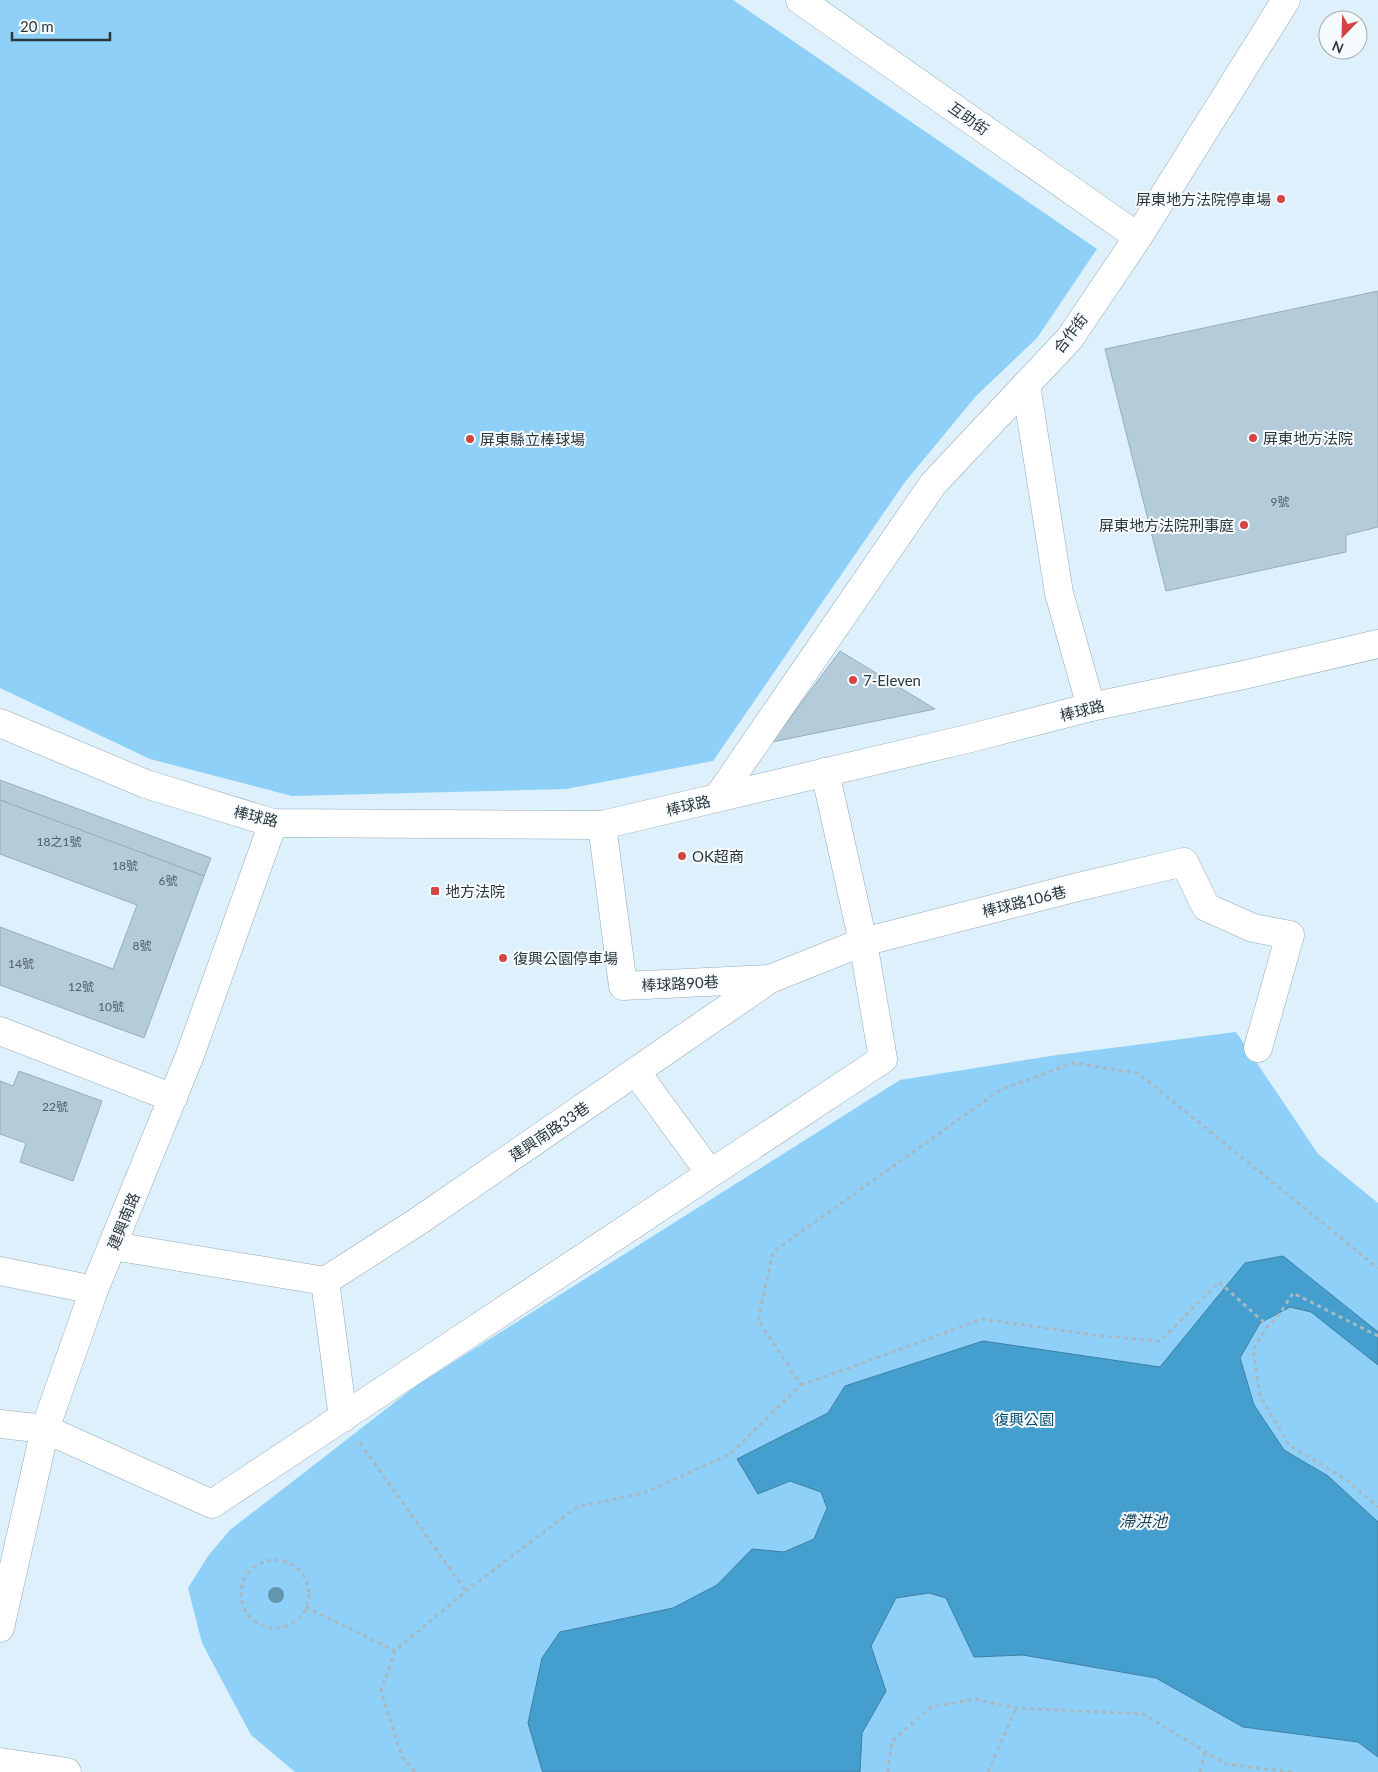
<svg xmlns="http://www.w3.org/2000/svg" width="1378" height="1772" font-family="Lato,'Noto Sans TC',sans-serif">
<style>
.green{fill:#8ed0f7}
.water{fill:#459fce;stroke:#3e80a2}
.building{fill:#b4ccda;stroke:#97adbb}
.lines{fill:none;stroke-linecap:round;stroke-linejoin:round}
.minor-casing{stroke:#94aab8;stroke-width:29}
.path{stroke:#a8b8c2;stroke-width:3;stroke-dasharray:4 4;stroke-linecap:butt}
.minor{stroke:#fff;stroke-width:28}
.tree{fill:#6396ad}
.poi-dot{fill:#d34443;stroke:#f6fbfe;stroke-width:2}
.labels{text-anchor:middle;dominant-baseline:central;stroke-width:4;stroke-linejoin:round;paint-order:stroke}
.number-label{font-size:12px;fill:#4e5c63}
.street-label{font-size:15px;fill:#2c363b;stroke:#f6fbfe}
.poi-label{font-size:15px;fill:#2c363b;stroke:#f6fbfe;text-anchor:start}
.park-label{font-size:15px;fill:#004c6c;stroke:#f6fbfe}
.water-label{font-size:16px;font-style:italic;fill:#163c51;stroke:#f6fbfe}
</style>
<rect width="100%" height="100%" fill="#ddf0fc"/>
<g class="green">
<polygon points="0,0 733,0 1097,249 1037,338 976,396 905,482 713,761 566,789 292,796 150,759 0,688"/>
<polygon points="1236,1032 1318,1154 1378,1203 1378,1772 295,1772 251,1735 202,1643 188,1588 208,1556 230,1530 417,1385 900,1080 1057,1055"/>
</g>
<polygon class="water" points="1283,1256 1378,1332 1378,1365 1311,1312 1290,1307 1260,1323 1240,1358 1254,1405 1284,1450 1328,1476 1378,1522 1378,1757 1358,1742 1243,1727 1156,1678 1023,1655 974,1657 946,1598 929,1593 896,1598 871,1646 886,1691 862,1733 860,1772 543,1772 542,1770 528,1723 542,1658 560,1632 673,1608 717,1585 752,1549 784,1552 814,1539 827,1508 821,1492 790,1481 758,1494 737,1459 828,1413 845,1386 983,1341 1160,1367 1245,1263"/>
<g class="building">
<polygon points="1378,291 1378,527 1346,535 1346,552 1166,591 1105,349"/>
<polygon points="840,651 935,709 772,742"/>
<polygon points="0,780 211,858 204,876 0,800"/>
<polygon points="0,800 204,876 144,1038 0,985 0,927 113,969 137,905 0,854"/>
<polygon points="19,1071 102,1101 73,1181 20,1162 26,1143 0,1134 0,1081 13,1086"/>
</g>
<g class="lines">
<defs>
<g id="minor">
<polyline points="800,0 1138,237"/>
<polyline points="1091,707 1059,593 1026,385 1070,338 1138,237 1286,0"/>
<polyline points="0,723 146,784 273,823 602,825 971,738 1091,707 1248,674 1378,644"/>
<polyline points="718,797 933,484 1026,385"/>
<polyline points="602,825 623,986 770,979 863,942 1078,887 1184,862 1206,907 1253,928 1290,935 1258,1048"/>
<polyline points="0,1031 173,1098"/>
<polyline points="636,1072 710,1173"/>
<polyline points="113,1246 325,1281 343,1418"/>
<polyline points="0,1271 94,1290"/>
<polyline points="325,1281 417,1222 770,979"/>
<polyline points="0,1424 45,1429 212,1504 883,1059 863,942 825,772"/>
<polyline points="0,1628 45,1429 94,1290 190,1055 273,823"/>
<polyline points="0,1762 67,1772"/>
</g>
</defs>
<use href="#minor" class="minor-casing"/>
<g class="path">
<polyline points="1378,1336 1293,1293 1277,1318 1268,1326 1253,1349 1260,1396 1289,1445 1348,1481 1378,1507"/>
<polyline points="801,1385 844,1370 982,1319 1102,1336 1160,1341 1219,1282 1268,1326"/>
<polyline points="360,1443 466,1591"/>
<circle cx="275" cy="1594" r="34"/>
<polyline points="306,1607 395,1651"/>
<polyline points="415,1772 402,1757 381,1691 395,1651 466,1591 577,1507 644,1493 730,1454 801,1385 758,1320 773,1252 1000,1090 1073,1063 1138,1073 1378,1268"/>
<polyline points="888,1772 892,1741 931,1707 975,1699 1016,1708 1143,1714 1226,1764 1292,1772"/>
<polyline points="988,1772 1016,1708"/>
<polyline points="1200,1772 1205,1752"/>
</g>
<use href="#minor" class="minor"/>
</g>
<circle class="tree" cx="276" cy="1595" r="8"/>
<g class="poi-dot">
<circle cx="1281" cy="199" r="5"/>
<circle cx="1253" cy="438" r="5"/>
<circle cx="470" cy="439" r="5"/>
<circle cx="1244" cy="525" r="5"/>
<circle cx="853" cy="680" r="5"/>
<circle cx="682" cy="856" r="5"/>
<rect x="430" y="886" width="10" height="10" rx="2.5"/>
<circle cx="503" cy="958" r="5"/>
</g>
<g class="labels">
<g class="number-label">
<text x="1280" y="501">9號</text>
<text x="59" y="841">18之1號</text>
<text x="125" y="865">18號</text>
<text x="168" y="880">6號</text>
<text x="142" y="945">8號</text>
<text x="21" y="963">14號</text>
<text x="81" y="986">12號</text>
<text x="111" y="1006">10號</text>
<text x="55" y="1106">22號</text>
</g>
<g class="street-label">
<text transform="translate(969 118) rotate(35)">互助街</text>
<text transform="translate(1070 333) rotate(-52)">合作街</text>
<text transform="translate(1082 710) rotate(-14)">棒球路</text>
<text transform="translate(688 805) rotate(-13)">棒球路</text>
<text transform="translate(256 816) rotate(13)">棒球路</text>
<text transform="translate(1024 901) rotate(-14)">棒球路106巷</text>
<text transform="translate(680 983) rotate(-3)">棒球路90巷</text>
<text transform="translate(549 1131) rotate(-34)">建興南路33巷</text>
<text transform="translate(123 1221) rotate(-68)">建興南路</text>
</g>
<g class="poi-label">
<text x="1271" y="199" text-anchor="end">屏東地方法院停車場</text>
<text x="1263" y="438">屏東地方法院</text>
<text x="480" y="439">屏東縣立棒球場</text>
<text x="1234" y="525" text-anchor="end">屏東地方法院刑事庭</text>
<text x="863" y="680">7-Eleven</text>
<text x="692" y="856">OK超商</text>
<text x="445" y="891">地方法院</text>
<text x="513" y="958">復興公園停車場</text>
</g>
<g class="park-label">
<text x="1024" y="1419">復興公園</text>
</g>
<g class="water-label">
<text x="1143" y="1520">滯洪池</text>
</g>
</g>
<g transform="translate(1343 35) rotate(203)"><circle r="24" fill="#f6fbfe" stroke="#a5acb0"/>
<path d="M0-4L9 19L0 12L-9 19Z" fill="#d34443"/>
<text y="-8" font-size="14" font-weight="bold" text-anchor="middle" fill="#2c363b">N</text>
</g>
<path d="M12 32v8h98v-8" fill="none" stroke="#2c363b" stroke-width="2.5"/>
<text x="20" y="32" font-size="15" fill="#2c363b" stroke="#f6fbfe" stroke-width="4" paint-order="stroke">20 m</text>
</svg>
